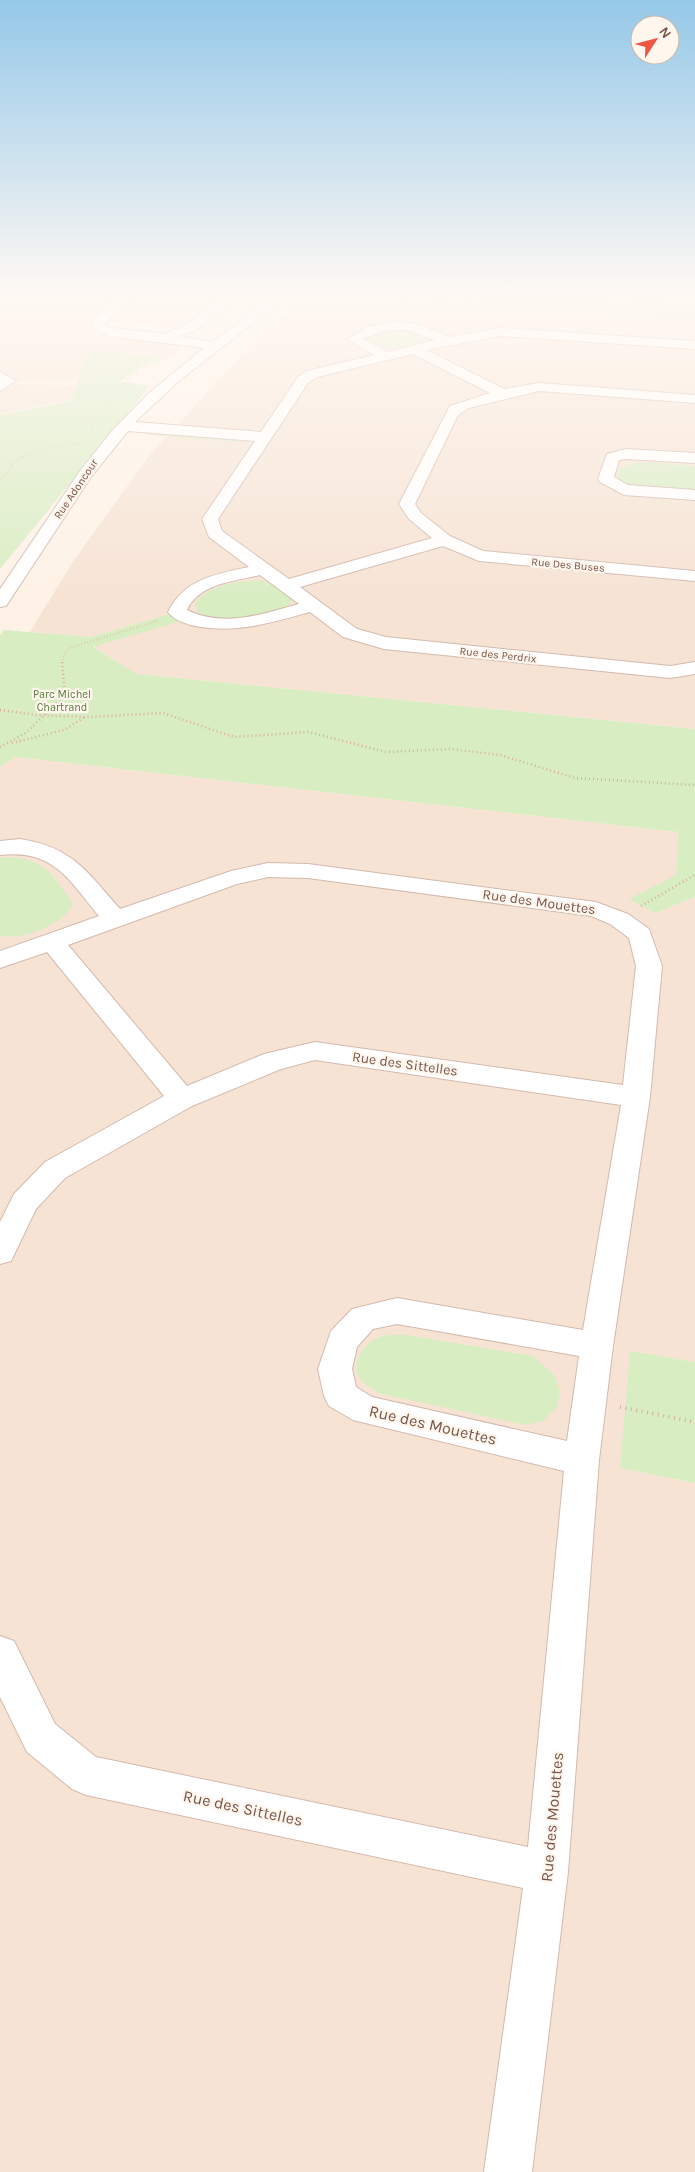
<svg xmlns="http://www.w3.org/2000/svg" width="695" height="2172" font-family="Karla,sans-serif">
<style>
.residential{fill:#f6e3d4}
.green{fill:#d9edc3}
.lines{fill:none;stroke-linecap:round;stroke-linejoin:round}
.minor-casing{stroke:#d3baae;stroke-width:2}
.path-far3{stroke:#daaf9f;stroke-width:1;stroke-dasharray:0.5 2;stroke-linecap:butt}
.path-far2{stroke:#daaf9f;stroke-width:2;stroke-dasharray:0.5 2.5;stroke-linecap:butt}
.path-far1{stroke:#daaf9f;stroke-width:2.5;stroke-dasharray:1 3;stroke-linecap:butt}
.path{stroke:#daaf9f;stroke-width:4;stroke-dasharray:1 4.5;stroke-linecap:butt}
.minor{fill:#fff;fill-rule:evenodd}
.labels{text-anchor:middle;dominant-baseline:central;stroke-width:4.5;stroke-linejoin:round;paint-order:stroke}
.far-street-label{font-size:11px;fill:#795549;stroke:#fff6ee}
.far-park-label{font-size:11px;fill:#567a3d;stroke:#fff6ee}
.street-label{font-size:14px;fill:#795549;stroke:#fff6ee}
.near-street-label{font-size:16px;fill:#795549;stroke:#fff6ee}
</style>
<rect width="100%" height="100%" fill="#fef2e6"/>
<g class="residential">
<polygon points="0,295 119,295 85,328 93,332 188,346 164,358 89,349 79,378 15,382 13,377 0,373"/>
<polygon points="133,295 227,295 180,328 108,320"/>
<polygon points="343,295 391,295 695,319 695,729 137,674 92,646 172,613 91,637 30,632 74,560 150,455 258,337 293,308"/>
<polygon points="12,384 75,385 71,400 0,414 0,389"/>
<polygon points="15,757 678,832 676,875 655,913 695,897 695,1362 630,1351 621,1468 695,1483 695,2172 0,2172 0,767"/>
</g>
<g class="green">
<polygon points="308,295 343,295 293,308"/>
<polygon points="391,295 592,295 695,305 695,319"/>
<path d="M 386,330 L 407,331 L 427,340 L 428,343 C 403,351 392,354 367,341 L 367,336 Z"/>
<polygon points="89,349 164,358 142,366 120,381 150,386 0,569 0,415 71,401"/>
<polygon points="146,432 239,439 240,440 234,442 149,435"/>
<polygon points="639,462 695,466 695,493 632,488 617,480 619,468"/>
<path d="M 260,580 C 272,584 287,589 292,601 C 277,623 219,625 197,612 L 195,604 C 206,585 239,581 260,580 Z"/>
<polygon points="172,613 181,621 93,647 137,674 695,729 695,897 655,913 629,899 676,875 678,832 15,757 0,767 0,635 4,630 91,637"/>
<path d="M 12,857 C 48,861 51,875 72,901 L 72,907 C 58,926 23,940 0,936 L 0,858 Z"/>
<path d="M 407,1335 L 533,1356 L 555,1376 L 560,1393 L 557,1407 L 543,1421 L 525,1425 L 378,1393 C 373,1389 366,1386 362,1381 C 347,1364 365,1340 383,1336 C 391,1334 399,1335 407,1335 Z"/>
<polygon points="630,1351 695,1362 695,1483 620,1468"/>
</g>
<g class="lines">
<defs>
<g id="minor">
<path d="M 119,295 L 132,295 L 104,325 L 112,328 L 165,334 C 172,329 180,328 187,324 C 207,313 217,295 241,295 L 195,331 L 179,336 L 212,342 L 275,295 L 289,295 L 180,380 L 135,422 L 261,432 L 298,377 L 307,371 L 374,355 L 347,339 L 369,327 L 396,321 L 420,325 L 449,337 L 500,328 L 695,341 L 695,349 L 500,336 L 426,350 L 504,389 L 539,383 L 695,395 L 695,403 L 539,391 L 469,408 L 458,415 L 415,504 L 421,513 L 450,536 L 483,551 L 695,571 L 695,581 L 479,561 L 443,546 L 300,587 L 357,629 L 386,637 L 670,666 L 695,662 L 695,674 L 670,678 L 384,649 L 343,637 L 310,612 C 270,623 233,635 191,625 C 183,623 173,619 168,612 C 184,579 216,574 249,567 L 209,537 L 202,519 L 255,441 L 128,431 L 91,477 L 6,606 L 0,607 L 0,589 L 80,471 L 112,431 L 150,392 L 204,348 L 109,336 L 91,326 L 95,318 ZM 404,329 L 435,340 L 388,352 L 363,339 L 383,331 ZM 413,354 L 490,393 L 450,406 L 399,504 L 409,519 L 432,538 L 289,579 L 222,531 L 218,519 L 308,383 L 317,377 ZM 260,575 L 299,604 C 262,614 224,628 187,610 C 199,583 235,581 260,575 Z"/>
<polygon points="636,295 695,296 695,304 642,299"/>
<polygon points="0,372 16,381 0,391"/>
<polygon points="626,449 695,453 695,463 626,459 619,460 614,477 628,485 695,490 695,500 624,495 600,482 598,479 607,454"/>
<path d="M 20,839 C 73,847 87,872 120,909 L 231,871 L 268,863 L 308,864 L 596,902 L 628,914 L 649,929 L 662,966 L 650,1097 L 613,1346 L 599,1460 L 568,1872 L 532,2172 L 484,2172 L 523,1888 L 86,1795 L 72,1789 L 27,1752 L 0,1697 L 0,1636 L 14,1641 L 55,1724 L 96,1757 L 528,1847 L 564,1471 L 353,1420 L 329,1406 L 324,1396 L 318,1369 L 331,1331 L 352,1309 L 397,1298 L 583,1330 L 621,1105 L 315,1060 L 281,1069 L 192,1106 L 65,1178 L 36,1209 L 11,1261 L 0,1264 L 0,1222 L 14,1194 L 45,1162 L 164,1096 L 47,952 L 0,968 L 0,951 L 99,916 C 68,879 54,849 0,855 L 0,841 ZM 268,877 L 308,878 L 591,916 L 610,924 L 629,938 L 636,966 L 623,1085 L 315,1042 L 264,1054 L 187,1086 L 68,945 L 237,884 ZM 397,1324 L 579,1356 L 567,1441 L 372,1397 L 356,1387 L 352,1369 L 357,1347 L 373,1329 Z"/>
</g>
</defs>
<use href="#minor" class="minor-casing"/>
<g class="path-far3">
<polyline points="476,295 500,300 560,301 629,308"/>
<polyline points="131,375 149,374"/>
<polyline points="27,383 128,378"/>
<polyline points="94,432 91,419 108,406 131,375 142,367 167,358"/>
<polyline points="20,458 40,450 85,442"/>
</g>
<g class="path-far2">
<polyline points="0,482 14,463 22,457"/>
<polyline points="62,663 65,653 69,648 157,621"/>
</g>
<g class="path-far1">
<polyline points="0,710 36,715 86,717 163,713 234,737 308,732 386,752 450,749 500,755 575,778 695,785"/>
<polyline points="12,743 64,730 85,717"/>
<polyline points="0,747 27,732 65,695 62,662"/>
<polyline points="641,906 695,875"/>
</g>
<polyline class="path" points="620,1407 695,1422"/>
<use href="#minor" class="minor"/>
</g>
<linearGradient id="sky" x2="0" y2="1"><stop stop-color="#95c8e8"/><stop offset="0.49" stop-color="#fff9f4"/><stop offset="1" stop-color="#fff9f4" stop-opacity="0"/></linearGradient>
<rect width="695" height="599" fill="url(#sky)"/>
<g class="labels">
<g class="far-street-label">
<text transform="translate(76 489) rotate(-56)">Rue Adoncour</text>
<text transform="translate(568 565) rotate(5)">Rue Des Buses</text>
<text transform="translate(498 655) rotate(6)">Rue des Perdrix</text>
</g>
<g class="far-park-label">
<text x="62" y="694">Parc Michel<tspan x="62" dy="13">Chartrand</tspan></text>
</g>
<g class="street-label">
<text transform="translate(539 902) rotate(8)">Rue des Mouettes</text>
<text transform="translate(405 1064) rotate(8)">Rue des Sittelles</text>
</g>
<g class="near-street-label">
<text transform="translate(433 1425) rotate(13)">Rue des Mouettes</text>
<text transform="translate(243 1808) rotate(12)">Rue des Sittelles</text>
<text transform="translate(552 1817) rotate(-85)">Rue des Mouettes</text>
</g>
</g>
<g transform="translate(655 40) rotate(54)"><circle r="24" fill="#fff6ee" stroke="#c9b6ac"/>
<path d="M0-4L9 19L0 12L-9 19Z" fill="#ef5744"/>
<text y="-8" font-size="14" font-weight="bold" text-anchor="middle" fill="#795549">N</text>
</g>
</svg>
